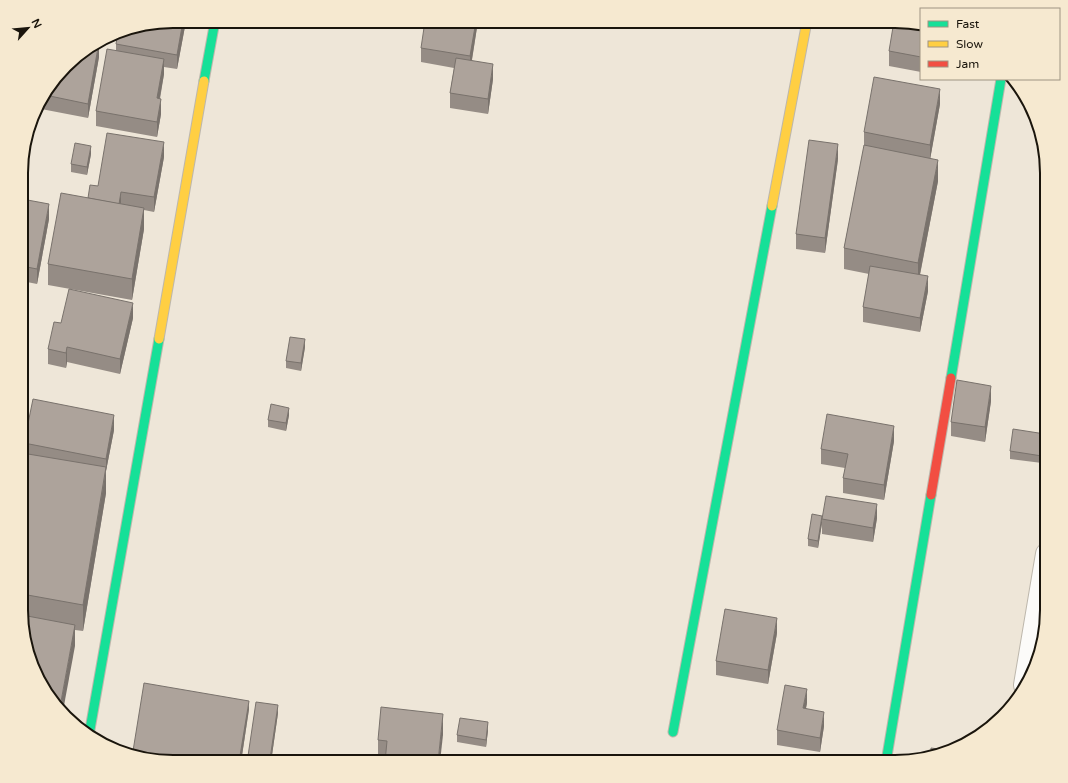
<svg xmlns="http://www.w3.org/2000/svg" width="1068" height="783" font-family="'Varela Round',sans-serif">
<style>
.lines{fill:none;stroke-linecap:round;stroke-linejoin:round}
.street-casing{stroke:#bdb7ac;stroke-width:24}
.fast-casing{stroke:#bdb7ac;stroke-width:11}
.slow-casing{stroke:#bdb7ac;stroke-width:11}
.jam-casing{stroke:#bdb7ac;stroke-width:11}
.street{stroke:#fcfbf9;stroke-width:22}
.fast{stroke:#16e098;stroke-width:9}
.slow{stroke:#ffcf43;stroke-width:9}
.jam{stroke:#f24e42;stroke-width:9}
.wall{fill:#958c85}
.shaded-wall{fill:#79726c}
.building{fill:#ada39b;stroke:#79726c}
.rim{fill:none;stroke:#1a150c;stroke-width:2}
</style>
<rect width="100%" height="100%" fill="#eee6d8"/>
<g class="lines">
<defs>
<polyline id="street" points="1025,685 1047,554"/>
<g id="fast">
<polyline points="204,81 215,21"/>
<polyline points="951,378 1001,79"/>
<polyline points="673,732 772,206"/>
<polyline points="89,735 159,339"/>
<polyline points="886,762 931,495"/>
</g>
<g id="slow">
<polyline points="772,206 807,21"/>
<polyline points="159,339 204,81"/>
</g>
<polyline id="jam" points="931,495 951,378"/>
</defs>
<use href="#street" class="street-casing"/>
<use href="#fast" class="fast-casing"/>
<use href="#slow" class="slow-casing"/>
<use href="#jam" class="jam-casing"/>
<use href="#street" class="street"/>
<use href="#fast" class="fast"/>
<use href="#slow" class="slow"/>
<use href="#jam" class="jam"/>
</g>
<g class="wall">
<polygon points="173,21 186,21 177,69 164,67 164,74 160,99 161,114 157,137 96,126 96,111 116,51 116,44"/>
<polygon points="478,21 472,60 493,79 488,114 450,108 450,93 454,68 421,62 421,48"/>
<polygon points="921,25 921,72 889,66 889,51"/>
<polygon points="99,57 88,118 36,108 37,106 73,59"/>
<polygon points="940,104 930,159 938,181 920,275 928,291 920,332 863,322 863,307 869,274 844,269 844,248 864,147 864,132"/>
<polygon points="91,154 87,175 71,172 71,164"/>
<polygon points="164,157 154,212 144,210 144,229 132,300 48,285 48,264 88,198 98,186"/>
<polygon points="838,159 825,253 796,249 796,234"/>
<polygon points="22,199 49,219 37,284 22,281"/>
<polygon points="133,318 120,374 67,362 66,368 48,364 48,349 61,323"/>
<polygon points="305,347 301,371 286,368 286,361"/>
<polygon points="991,401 985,442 951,436 951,422"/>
<polygon points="289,415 286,431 268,427 268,420"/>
<polygon points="114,430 106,471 106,493 83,631 75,630 75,646 22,629 22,453 24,453 24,443"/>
<polygon points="894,441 884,500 843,493 843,478 845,468 821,464 821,449"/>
<polygon points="1045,442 1042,463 1010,459 1010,451"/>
<polygon points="877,518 873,542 822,534 822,519"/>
<polygon points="822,523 818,548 808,546 808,539"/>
<polygon points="777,633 768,684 716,675 716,661"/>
<polygon points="807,703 806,708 824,726 820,752 777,745 777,730"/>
<polygon points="249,709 241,762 164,762 133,755 133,751"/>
<polygon points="278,713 271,762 248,762 248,756"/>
<polygon points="488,730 486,747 457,742 457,735"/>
<polygon points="443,735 385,761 378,760 378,740"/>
</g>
<g class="shaded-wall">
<polygon points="183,21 186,21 177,69 177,55"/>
<polygon points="476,21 478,21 470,71 470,56"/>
<polygon points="99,42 99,57 88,118 88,104"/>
<polygon points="164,59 164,74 157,113 157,98"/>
<polygon points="493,64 493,79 488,114 488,99"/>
<polygon points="940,89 940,104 930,160 930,145"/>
<polygon points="161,99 161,114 157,137 157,122"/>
<polygon points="164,142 164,157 154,212 154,197"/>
<polygon points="838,144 838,159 825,253 825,238"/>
<polygon points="91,146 91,154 87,175 87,167"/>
<polygon points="938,160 938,181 918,284 918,263"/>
<polygon points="121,192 121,206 119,204"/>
<polygon points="49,204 49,219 37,284 37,269"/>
<polygon points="144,208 144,229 132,300 132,279"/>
<polygon points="928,276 928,291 920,332 920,318"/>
<polygon points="133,303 133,318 120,374 120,359"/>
<polygon points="305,339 305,347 301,371 301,363"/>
<polygon points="67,347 67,362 66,368 66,353"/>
<polygon points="991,386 991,401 985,442 985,427"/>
<polygon points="289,408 289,415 286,431 286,423"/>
<polygon points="114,415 114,430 106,471 106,493 83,631 83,605 106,470 106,459"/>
<polygon points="894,426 894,441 884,500 884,485"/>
<polygon points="1045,434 1045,442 1042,463 1042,456"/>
<polygon points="877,504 877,518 873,542 873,528"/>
<polygon points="822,516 822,523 818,548 818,541"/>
<polygon points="777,618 777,633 768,684 768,670"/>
<polygon points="75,625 75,646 63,711 60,707"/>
<polygon points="807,689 807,703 803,722 803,708"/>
<polygon points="249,701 249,709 241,762 239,762"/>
<polygon points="278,705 278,713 271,762 270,762"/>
<polygon points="824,712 824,726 820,752 820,738"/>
<polygon points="443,714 443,735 440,762 438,762"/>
<polygon points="488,722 488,730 486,747 486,740"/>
</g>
<g class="building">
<polygon points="173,21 183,21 177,55 116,44 118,32"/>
<polygon points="425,21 476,21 470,56 421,48"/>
<polygon points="894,21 904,21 921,25 921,57 889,51"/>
<polygon points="99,42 88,104 45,95 73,59"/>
<polygon points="107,49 164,59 157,98 161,99 157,122 96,111"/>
<polygon points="456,58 493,64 488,99 450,93"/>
<polygon points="874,77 940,89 930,145 864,132"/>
<polygon points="107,133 164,142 154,197 121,192 119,204 88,198 90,185 98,186"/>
<polygon points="809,140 838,144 825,238 796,234"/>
<polygon points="75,143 91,146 87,167 71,164"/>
<polygon points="864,145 938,160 918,263 844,248"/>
<polygon points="61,193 144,208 132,279 48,264"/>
<polygon points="22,199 49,204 37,269 22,266"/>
<polygon points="870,266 928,276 920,318 863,307"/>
<polygon points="69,289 133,303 120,359 67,347 66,353 48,349 54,322 61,323"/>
<polygon points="290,337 305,339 301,363 286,361"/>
<polygon points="957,380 991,386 985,427 951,422"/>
<polygon points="33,399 114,415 106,459 24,443"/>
<polygon points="271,404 289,408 286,423 268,420"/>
<polygon points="827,414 894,426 884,485 843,478 848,454 821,449"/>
<polygon points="1013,429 1045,434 1042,456 1010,451"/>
<polygon points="22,453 106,467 83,605 22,594"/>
<polygon points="826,496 877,504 873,528 822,519"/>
<polygon points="812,514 822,516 818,541 808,539"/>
<polygon points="725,609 777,618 768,670 716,661"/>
<polygon points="1047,613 1047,619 1042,638"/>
<polygon points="22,615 75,625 60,707 41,686 22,629"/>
<polygon points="144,683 249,701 239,762 197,762 133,751"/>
<polygon points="785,685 807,689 803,708 824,712 820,738 777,730"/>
<polygon points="256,702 278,705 270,759 248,756"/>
<polygon points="381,707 443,714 438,762 385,762 387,741 378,740"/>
<polygon points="460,718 488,722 486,740 457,735"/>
<polygon points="931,748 946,750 931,754"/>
</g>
<path d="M0 0H1068V783H0ZM173 28H895A145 145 0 0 1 1040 173V610A145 145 0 0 1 895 755H173A145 145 0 0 1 28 610V173A145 145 0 0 1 173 28Z" fill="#f6e9d0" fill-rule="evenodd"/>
<path class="rim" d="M173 28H895A145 145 0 0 1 1040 173V610A145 145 0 0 1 895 755H173A145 145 0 0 1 28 610V173A145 145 0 0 1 173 28Z"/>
<rect x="920" y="8" width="140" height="72" fill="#f6e9d0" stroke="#9e9482"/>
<rect x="928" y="21" width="20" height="6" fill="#16e098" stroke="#9e9482"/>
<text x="956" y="28" font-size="12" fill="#1a150c">Fast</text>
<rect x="928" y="41" width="20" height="6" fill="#ffcf43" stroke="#9e9482"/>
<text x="956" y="48" font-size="12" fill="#1a150c">Slow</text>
<rect x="928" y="61" width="20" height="6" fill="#f24e42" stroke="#9e9482"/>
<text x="956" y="68" font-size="12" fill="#1a150c">Jam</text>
<g transform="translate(28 28) rotate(63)" stroke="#f6e9d0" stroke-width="3" paint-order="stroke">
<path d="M0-3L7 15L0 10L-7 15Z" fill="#1a150c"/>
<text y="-6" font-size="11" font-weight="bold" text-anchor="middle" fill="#1a150c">N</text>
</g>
</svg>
